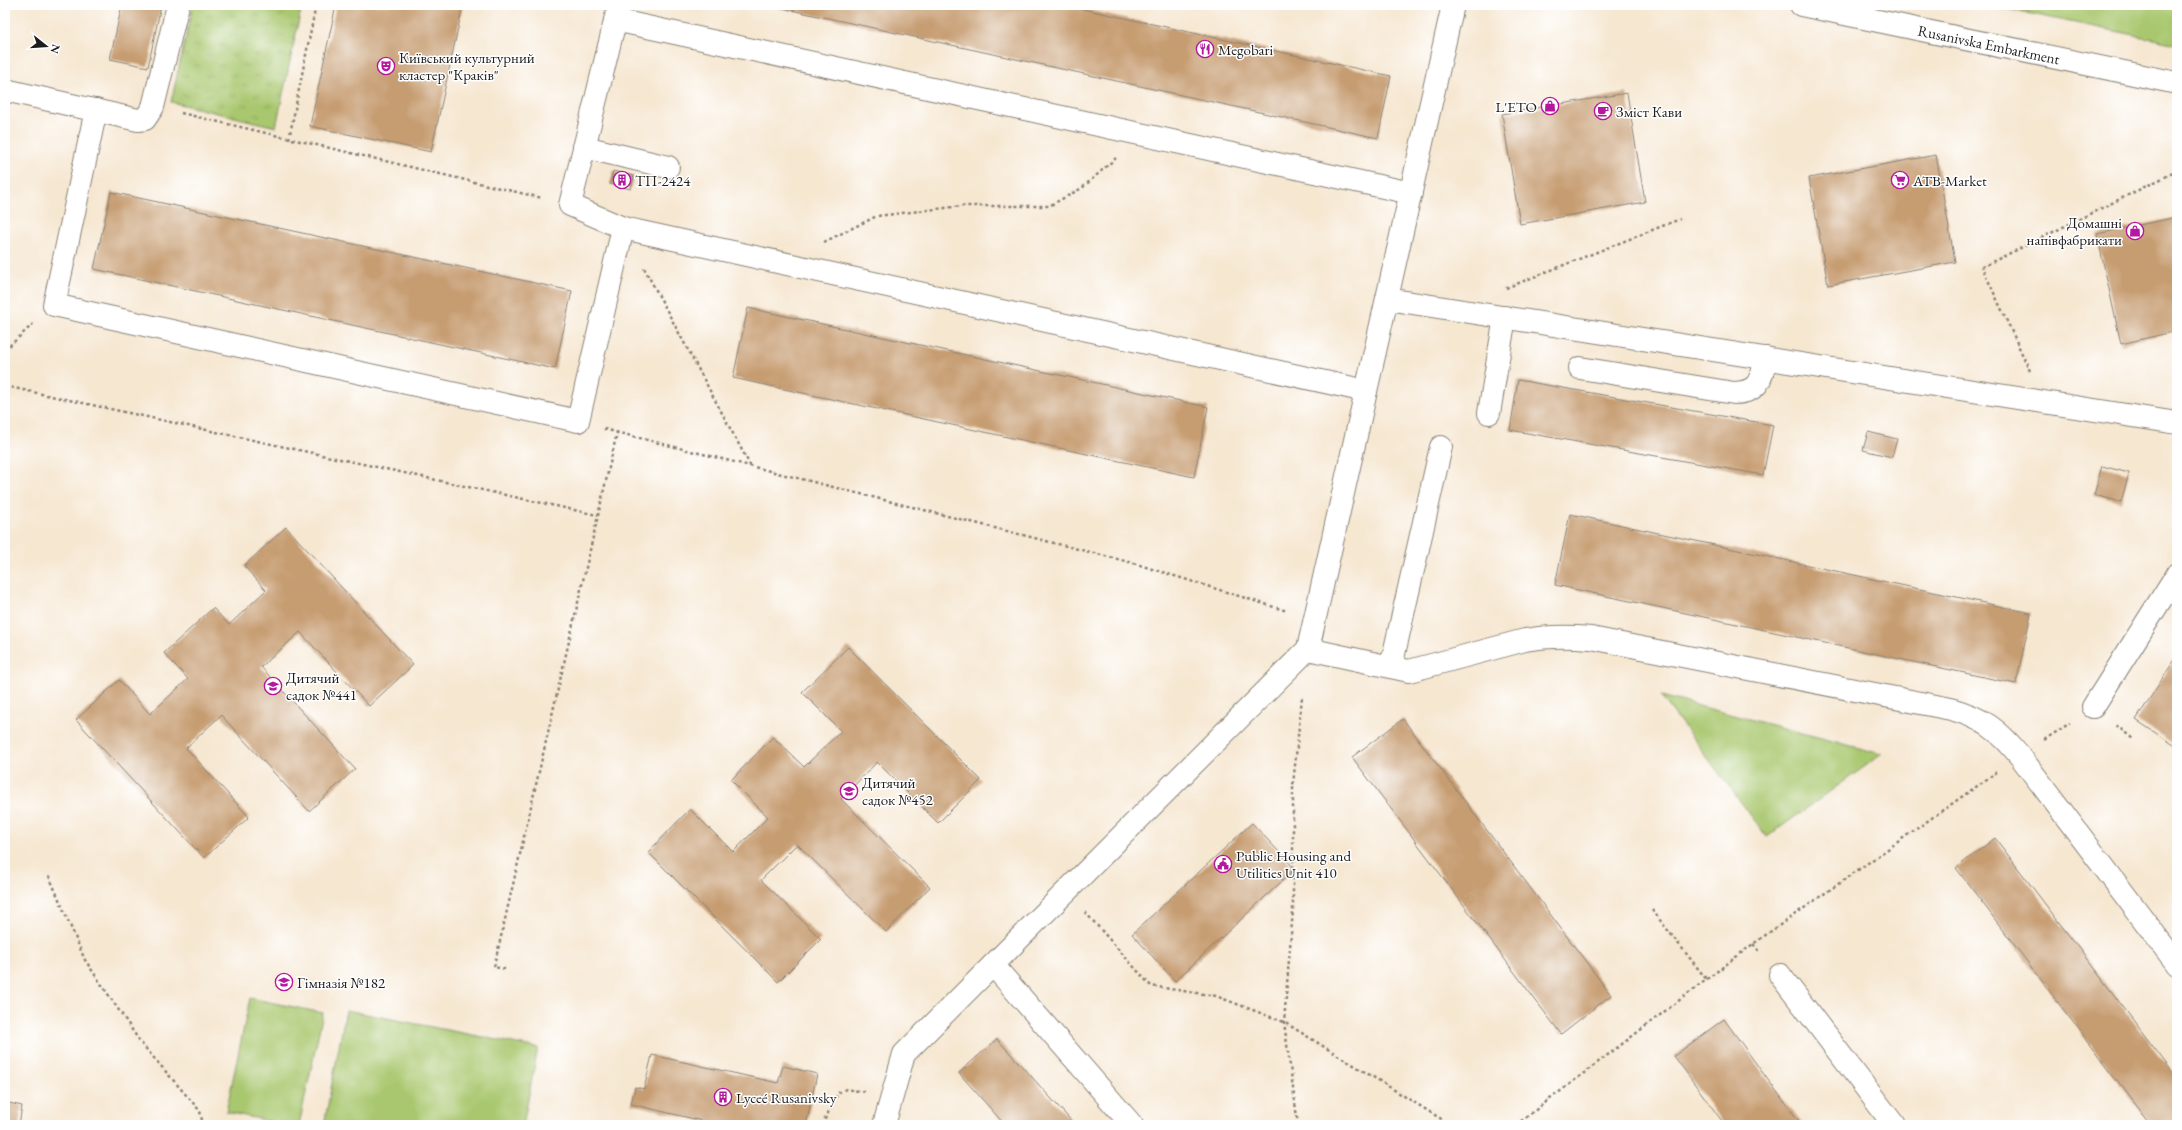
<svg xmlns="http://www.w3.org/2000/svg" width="2182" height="1130" font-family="'EB Garamond',serif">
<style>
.grass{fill:url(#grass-tufts);stroke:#627245}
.park{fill:#a9c76e;stroke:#627245}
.building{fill:#c69c71}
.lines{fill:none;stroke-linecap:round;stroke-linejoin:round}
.minor-casing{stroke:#898276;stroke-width:24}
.major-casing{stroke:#898276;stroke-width:24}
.path{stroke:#898276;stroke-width:2.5;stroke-dasharray:3 3;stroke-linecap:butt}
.minor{stroke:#fff;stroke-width:22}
.major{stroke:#fff;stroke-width:22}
.labels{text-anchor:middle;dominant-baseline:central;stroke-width:3;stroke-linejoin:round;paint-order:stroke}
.street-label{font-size:15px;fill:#1c1c1c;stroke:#fff}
.poi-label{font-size:15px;fill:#1c1c1c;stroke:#fff;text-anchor:start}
</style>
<defs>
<pattern id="grass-tufts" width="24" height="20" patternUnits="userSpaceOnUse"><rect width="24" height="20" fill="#a9c76e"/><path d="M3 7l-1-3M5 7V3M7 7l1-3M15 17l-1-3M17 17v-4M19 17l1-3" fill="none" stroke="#91aa5f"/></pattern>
</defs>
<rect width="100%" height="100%" fill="#fff"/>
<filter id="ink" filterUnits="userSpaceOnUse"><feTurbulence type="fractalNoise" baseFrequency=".025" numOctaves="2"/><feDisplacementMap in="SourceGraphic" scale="8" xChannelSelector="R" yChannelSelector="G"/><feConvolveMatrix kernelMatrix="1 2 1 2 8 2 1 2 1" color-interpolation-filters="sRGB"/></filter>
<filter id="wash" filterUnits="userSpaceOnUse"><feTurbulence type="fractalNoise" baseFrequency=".012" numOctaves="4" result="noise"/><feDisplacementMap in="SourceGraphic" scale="16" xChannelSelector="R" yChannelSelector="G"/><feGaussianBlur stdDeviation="0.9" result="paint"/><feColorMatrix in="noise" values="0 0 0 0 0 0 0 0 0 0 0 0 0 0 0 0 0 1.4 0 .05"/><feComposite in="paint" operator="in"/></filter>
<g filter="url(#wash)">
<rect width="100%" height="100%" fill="#f6e7d1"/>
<polygon class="grass" points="193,5 302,5 276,127 171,102"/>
<g class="park">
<polygon points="1988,5 2177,5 2177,44"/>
<polygon points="1661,696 1882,754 1767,837"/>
<polygon points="250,998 323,1013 299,1125 288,1125 226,1112"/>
<polygon points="346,1010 538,1048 523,1125 324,1125"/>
</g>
<g id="blocks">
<g class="building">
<polygon points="122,5 161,5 148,67 110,59"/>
<polygon points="336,5 463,5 431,152 310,126"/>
<polygon points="768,5 1065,5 1391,76 1378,138"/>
<polygon points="1627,93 1645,202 1520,224 1502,114"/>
<polygon points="1936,155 1955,262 1828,285 1809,178"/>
<polygon points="613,171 634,176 631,189 610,184"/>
<polygon points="111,192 572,291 555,369 94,269"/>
<polygon points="2177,217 2177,331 2121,344 2097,234"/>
<polygon points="748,308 1208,407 1194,477 733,378"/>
<polygon points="1518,380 1773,425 1763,475 1510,430"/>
<polygon points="1868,432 1897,439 1892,457 1863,450"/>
<polygon points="2102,466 2129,473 2121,502 2094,495"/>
<polygon points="1570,514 2031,613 2016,684 1555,585"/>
<polygon points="286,527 413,665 369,706 300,632 261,667 355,769 309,811 221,715 186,748 249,817 204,858 76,720 119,680 150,714 188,679 164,653 213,608 229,625 266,590 244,566"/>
<polygon points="848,647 981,780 938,823 877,762 841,799 930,887 886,932 797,844 761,880 821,939 778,982 648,852 690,809 733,852 768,817 731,780 773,737 804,767 841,731 802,692"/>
<polygon points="2177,656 2177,747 2136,720"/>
<polygon points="1403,719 1611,995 1561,1034 1352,757"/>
<polygon points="1252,823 1295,869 1175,981 1132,934"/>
<polygon points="1995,838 2177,1078 2177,1125 2151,1125 1956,868"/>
<polygon points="1724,1019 1765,1076 1802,1125 1725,1125 1674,1056"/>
<polygon points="997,1039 1029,1074 1075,1125 1005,1125 959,1073"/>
<polygon points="652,1055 778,1083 783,1066 817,1074 806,1125 719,1125 631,1104 635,1087 644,1089"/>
<polygon points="5,1102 22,1106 19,1125 5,1125"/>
</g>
</g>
</g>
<g filter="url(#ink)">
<use href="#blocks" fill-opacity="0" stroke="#898276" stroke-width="1"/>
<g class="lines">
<defs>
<g id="minor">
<polyline points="619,5 570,205 623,228 1366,391"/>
<polyline points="615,20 1411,193"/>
<polyline points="5,90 138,120 145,119 153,107 178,5"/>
<polyline points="96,110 54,305 578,421 623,228"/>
<polyline points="584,147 668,167"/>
<polyline points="1387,299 2177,423"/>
<path d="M 1580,368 L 1734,393 C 1759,392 1761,380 1766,358"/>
<polyline points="1489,413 1505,317"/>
<path d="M 1308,649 L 1409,671 L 1525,640 C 1547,636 1568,636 1591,638 L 1951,709 C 1983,718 1999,730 2020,756 L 2177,964"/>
<polyline points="1391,667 1441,447"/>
<polyline points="2093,707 2177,574"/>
<polyline points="993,965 1132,1125"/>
<polyline points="1780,975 1894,1125"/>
<polyline points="884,1125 904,1054 1308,649 1453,5"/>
</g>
<g id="major">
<path id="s1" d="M 1801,5 L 2177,83"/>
</g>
</defs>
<use href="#minor" class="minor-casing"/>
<use href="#major" class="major-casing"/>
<g class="path">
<polyline points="181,113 542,198"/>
<polyline points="289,139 316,5"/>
<polyline points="824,242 877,216 962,206 1049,206 1082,188 1116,158"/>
<polyline points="644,268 751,467"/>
<polyline points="1506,288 1680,219"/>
<polyline points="5,350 33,324"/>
<polyline points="2030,371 1982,267 2177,171"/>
<polyline points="5,386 597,515"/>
<polyline points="604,429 1133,563 1287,611"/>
<polyline points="2116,725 2133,739"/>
<polyline points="2044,740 2070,723"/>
<polyline points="49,876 85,960 141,1043 200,1111 203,1125"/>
<polyline points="1652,910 1707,980"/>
<polyline points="1085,912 1151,986 1216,996 1284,1022 1451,1125"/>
<polyline points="1753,944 1761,953"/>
<polyline points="505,969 494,967 617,433"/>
<polyline points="822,1125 838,1093 846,1089 865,1092"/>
<polyline points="1298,1125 1284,1022 1293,910 1293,785 1302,697"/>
<polyline points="1516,1125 1753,944 1997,772"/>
</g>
<use href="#minor" class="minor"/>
<use href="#major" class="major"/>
</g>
</g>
<defs>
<symbol id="restaurant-ring" viewBox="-11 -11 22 22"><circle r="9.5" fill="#fff" stroke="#b5179e" stroke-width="1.5"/><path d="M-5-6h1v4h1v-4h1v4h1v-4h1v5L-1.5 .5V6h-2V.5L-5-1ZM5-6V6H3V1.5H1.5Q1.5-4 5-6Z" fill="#b5179e"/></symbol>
<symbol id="theatre-ring" viewBox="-11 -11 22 22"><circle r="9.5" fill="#fff" stroke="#b5179e" stroke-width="1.5"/><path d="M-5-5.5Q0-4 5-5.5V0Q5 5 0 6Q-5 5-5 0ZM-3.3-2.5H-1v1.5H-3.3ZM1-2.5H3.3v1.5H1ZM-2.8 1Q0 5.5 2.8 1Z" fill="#b5179e"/></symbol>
<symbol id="shop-ring" viewBox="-11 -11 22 22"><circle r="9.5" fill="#fff" stroke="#b5179e" stroke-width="1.5"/><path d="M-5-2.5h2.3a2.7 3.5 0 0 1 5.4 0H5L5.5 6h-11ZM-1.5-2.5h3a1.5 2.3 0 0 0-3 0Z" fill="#b5179e"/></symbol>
<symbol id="cafe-ring" viewBox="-11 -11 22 22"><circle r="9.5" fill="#fff" stroke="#b5179e" stroke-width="1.5"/><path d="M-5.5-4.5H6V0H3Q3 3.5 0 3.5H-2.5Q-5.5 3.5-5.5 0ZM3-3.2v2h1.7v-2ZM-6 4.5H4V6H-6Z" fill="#b5179e"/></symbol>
<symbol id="building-ring" viewBox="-11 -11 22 22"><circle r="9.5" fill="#fff" stroke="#b5179e" stroke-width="1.5"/><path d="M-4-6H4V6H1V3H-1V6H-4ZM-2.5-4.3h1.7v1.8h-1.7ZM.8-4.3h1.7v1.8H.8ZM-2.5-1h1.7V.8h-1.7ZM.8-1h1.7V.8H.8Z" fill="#b5179e"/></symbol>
<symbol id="supermarket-ring" viewBox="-11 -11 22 22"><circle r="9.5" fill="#fff" stroke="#b5179e" stroke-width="1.5"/><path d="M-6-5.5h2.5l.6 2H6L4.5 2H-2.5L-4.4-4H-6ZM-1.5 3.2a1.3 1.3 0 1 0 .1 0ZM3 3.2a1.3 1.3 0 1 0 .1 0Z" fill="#b5179e"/></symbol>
<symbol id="school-ring" viewBox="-11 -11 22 22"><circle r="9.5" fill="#fff" stroke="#b5179e" stroke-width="1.5"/><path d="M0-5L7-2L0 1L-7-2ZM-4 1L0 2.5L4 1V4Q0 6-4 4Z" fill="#b5179e"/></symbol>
<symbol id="civic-ring" viewBox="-11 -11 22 22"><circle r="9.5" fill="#fff" stroke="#b5179e" stroke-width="1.5"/><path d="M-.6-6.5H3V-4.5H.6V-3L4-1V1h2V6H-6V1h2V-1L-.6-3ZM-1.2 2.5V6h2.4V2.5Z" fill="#b5179e"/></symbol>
</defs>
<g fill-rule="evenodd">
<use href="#restaurant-ring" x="1195" y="39" width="20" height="20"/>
<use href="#theatre-ring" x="376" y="56" width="20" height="20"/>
<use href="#shop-ring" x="1540" y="96" width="20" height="20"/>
<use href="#cafe-ring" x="1593" y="101" width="20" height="20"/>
<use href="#building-ring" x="612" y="170" width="20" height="20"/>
<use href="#supermarket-ring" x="1890" y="170" width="20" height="20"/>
<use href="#shop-ring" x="2125" y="221" width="20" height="20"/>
<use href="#school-ring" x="263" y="676" width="20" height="20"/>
<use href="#school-ring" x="839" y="781" width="20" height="20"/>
<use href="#civic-ring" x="1213" y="854" width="20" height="20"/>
<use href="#school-ring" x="274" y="972" width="20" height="20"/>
<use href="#building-ring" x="713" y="1087" width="20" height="20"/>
</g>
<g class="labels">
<g class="street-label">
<text stroke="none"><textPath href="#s1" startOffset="192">Rusanivska Embarkment</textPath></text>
</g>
<g class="poi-label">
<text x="1218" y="49">Megobari</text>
<text x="399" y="57">Київський культурний<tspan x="399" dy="17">кластер "Краків"</tspan></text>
<text x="1537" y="106" text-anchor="end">L'ETO</text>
<text x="1616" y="111">Зміст Кави</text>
<text x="635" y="180">ТП-2424</text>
<text x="1913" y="180">ATB-Market</text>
<text x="2122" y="222" text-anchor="end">Домашні<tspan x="2122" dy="17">напівфабрикати</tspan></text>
<text x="286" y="677">Дитячий<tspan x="286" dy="17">садок №441</tspan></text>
<text x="862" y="782">Дитячий<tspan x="862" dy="17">садок №452</tspan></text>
<text x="1236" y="855">Public Housing and<tspan x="1236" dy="17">Utilities Unit 410</tspan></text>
<text x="297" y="982">Гімназія №182</text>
<text x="736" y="1097">Lyceé Rusanivsky</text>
</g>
</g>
<rect width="2182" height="1130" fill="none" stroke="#fff" stroke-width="20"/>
<g transform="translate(46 46) rotate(107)" stroke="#ffffff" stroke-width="3" paint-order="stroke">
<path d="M0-3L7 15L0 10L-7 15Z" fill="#1c1c1c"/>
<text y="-6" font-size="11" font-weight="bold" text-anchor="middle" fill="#1c1c1c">N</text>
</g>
</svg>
